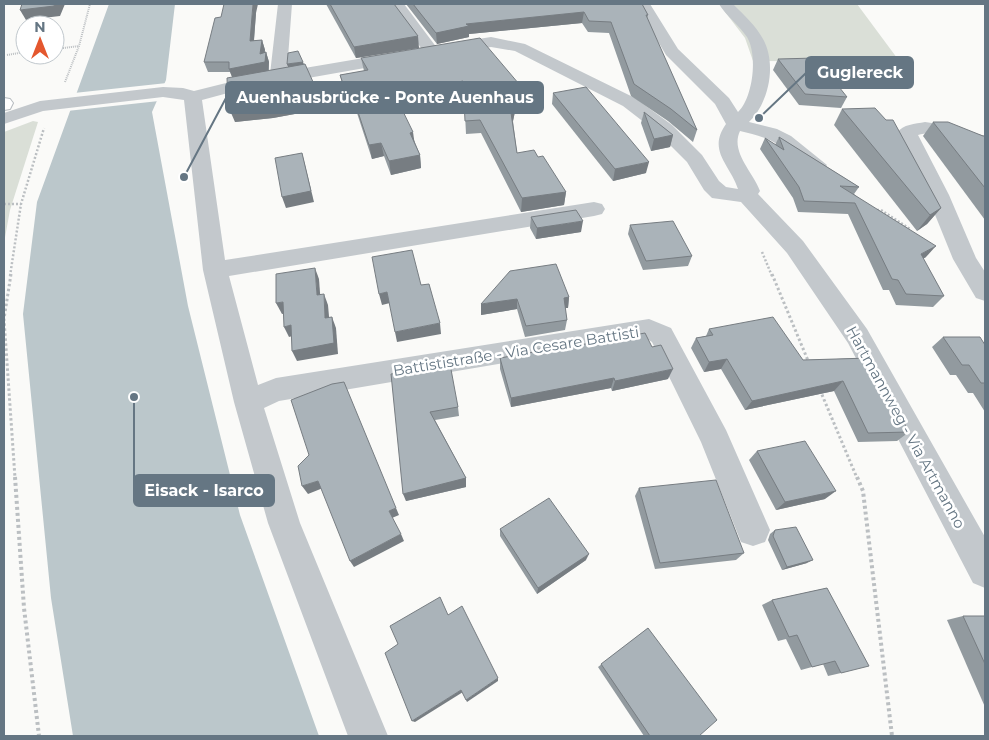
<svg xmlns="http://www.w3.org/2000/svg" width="989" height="740" font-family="Montserrat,sans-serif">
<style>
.green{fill:#dadfd7}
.water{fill:#bbc7cb}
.pier{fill:#fafaf8}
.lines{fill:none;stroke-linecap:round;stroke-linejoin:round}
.major-casing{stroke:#b5babe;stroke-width:2}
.path-far3{stroke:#bbbfc2;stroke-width:2;stroke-dasharray:1 1;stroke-linecap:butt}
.path-far2{stroke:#bbbfc2;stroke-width:2.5;stroke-dasharray:2 2;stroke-linecap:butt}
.path-far1{stroke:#bbbfc2;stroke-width:3;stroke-dasharray:2.5 2.5;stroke-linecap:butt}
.path{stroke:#bbbfc2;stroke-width:4;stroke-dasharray:3 3;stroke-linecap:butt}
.minor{fill:#c3c8cc;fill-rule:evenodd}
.major{fill:#fff;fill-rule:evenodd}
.wall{fill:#929a9f}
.shaded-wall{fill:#777d82}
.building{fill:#aab3b9;stroke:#777d82}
.labels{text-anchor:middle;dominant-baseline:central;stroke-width:5;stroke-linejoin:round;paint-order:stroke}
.street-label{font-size:15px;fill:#657683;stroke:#fff}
.leader{fill:none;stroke:#657683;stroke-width:2}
.callout-dot{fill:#657683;stroke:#fff;stroke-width:2}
.callout{fill:#657683;stroke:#657683;stroke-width:2}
.callout-label{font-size:16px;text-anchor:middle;font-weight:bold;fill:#fff}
</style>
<rect width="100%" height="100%" fill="#fafaf8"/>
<g class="green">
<polygon points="719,4 857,4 900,62 753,61 745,38"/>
<polygon points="33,121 38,122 10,210 4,243 4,132"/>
</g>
<polygon class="water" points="109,4 175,4 166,80 152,112 188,306 240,515 319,736 73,736 51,598 23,314 37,202"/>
<polygon class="pier" points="167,83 159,101 67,111 74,93"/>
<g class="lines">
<defs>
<polygon id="major" points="4,98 10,99 13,103 10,109 4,110"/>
</defs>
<use href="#major" class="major-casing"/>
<g class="path-far3">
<polyline points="55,49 79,46"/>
<polyline points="7,55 25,52"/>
<polyline points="65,82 79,46 90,4"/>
</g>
<g class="path-far2">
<polyline points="4,204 21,204"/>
<polyline points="877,210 881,210 910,229"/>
<polyline points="762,252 772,276"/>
<polyline points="10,276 21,204 44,128"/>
</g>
<g class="path-far1">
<polyline points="11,274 4,319 15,478"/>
<polyline points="772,274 809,363"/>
<polyline points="820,390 857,478"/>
</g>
<g class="path">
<polyline points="15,477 24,608 39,736"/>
<polyline points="857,477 863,491 892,736"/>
</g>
<g class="minor">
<polygon points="278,4 292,4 287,71 399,52 405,54 407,57 405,60 399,62 239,90 202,100 225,260 594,202 602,204 605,209 602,214 594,216 229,276 258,385 276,378 649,319 671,328 726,430 770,530 765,542 753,546 741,542 701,442 652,342 647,339 279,401 264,408 300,523 388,736 348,736 268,523 234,402 203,270 184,100 163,97 43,111 4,124 4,113 40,101 163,87 183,88 194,91 238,80 270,74"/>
<polygon points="390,4 404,4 440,52 438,55 426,55"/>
<path d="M 636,4 L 650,4 L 678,49 L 729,98 L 738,112 C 753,98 758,55 747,37 C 739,25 726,16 719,4 L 733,4 C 744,15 756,26 763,39 C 777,64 769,103 749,122 L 777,129 L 791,136 L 827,165 L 824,169 C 805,174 792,153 777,144 C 766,137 753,134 740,131 C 730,152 753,172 760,191 L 758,194 L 803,241 L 867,329 L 985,537 L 985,588 L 973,583 L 848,343 L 787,253 L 741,202 L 712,198 L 704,190 L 687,162 L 658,133 L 623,106 L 515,51 L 491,47 L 447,54 L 441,52 L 439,49 L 441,46 L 447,44 L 491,37 L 525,44 L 635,98 L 672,125 L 702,155 L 719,181 L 726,187 L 738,189 C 730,164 707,151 726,124 L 715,104 L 666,55 Z"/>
<path d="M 925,122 L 945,125 L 985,137 L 985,149 C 965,144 939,128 918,135 L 949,195 L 976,258 L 985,272 L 985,301 L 976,298 L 953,259 L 927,195 L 897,133 C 903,124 915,124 925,122 Z"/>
</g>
<use href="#major" class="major"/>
</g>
<g class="wall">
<polygon points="326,4 394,4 419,48 356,58"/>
<polygon points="406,4 642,4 648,15 647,19 697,130 693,142 668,121 631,96 609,33 588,32 582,23 469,34 469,37 437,44"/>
<polygon points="256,13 254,41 262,40 265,50 265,53 266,52 269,62 269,71 288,67 287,64 303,62 322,109 273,118 235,122 232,77 230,72 208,72 204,62"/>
<polygon points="361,58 518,97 513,121 517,153 538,157 566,192 564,205 521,212 481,133 466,134 464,94 401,107 420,155 421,168 391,175 384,156 372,159 356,110 351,111 343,87 340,75 364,71"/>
<polygon points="778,59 847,97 841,108 799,105 773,70"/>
<polygon points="553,93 646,173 613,181 552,104"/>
<polygon points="842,109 886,120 941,208 927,224 917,231 834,125"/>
<polygon points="644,112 673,135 670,147 651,151 641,123"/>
<polygon points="933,122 985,136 985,220 923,136"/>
<polygon points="779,137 859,187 854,194 926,257 923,259 944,296 933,307 896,305 889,290 883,290 848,214 798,212 793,198 760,149 765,138 775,145"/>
<polygon points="531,217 581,232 536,239 530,228"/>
<polygon points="630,225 692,256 688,266 643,270 628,234"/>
<polygon points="510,271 569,297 568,308 565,308 567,320 565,330 525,337 517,309 481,315"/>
<polygon points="709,329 803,360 869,358 909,432 897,441 858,442 834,391 745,410 721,369 704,372 691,348 696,338 706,336"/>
<polygon points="943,337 985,345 985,412 973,393 968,393 956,375 950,375 932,347"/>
<polygon points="569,347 668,379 612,391 611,388 511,407 500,369 500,358 533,352 534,350"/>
<polygon points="391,374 458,407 459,416 435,420 466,478 466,487 406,501"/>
<polygon points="757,451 825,499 776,510 749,460"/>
<polygon points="639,488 744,553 736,560 655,569 635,496"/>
<polygon points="500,529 586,560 537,594 500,536"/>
<polygon points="775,530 807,563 782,570 768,540 770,534"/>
<polygon points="827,588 841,673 828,676 823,664 801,670 786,639 778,641 762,605 772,600"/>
<polygon points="963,616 985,616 985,707 947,620"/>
<polygon points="648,628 699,736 644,736 598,667"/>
</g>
<g class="shaded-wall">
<polygon points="55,4 65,4 60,16 26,20 20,10"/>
<polygon points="253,4 258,4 256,13 253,51 250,41"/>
<polygon points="584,12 582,23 469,34 469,37 437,44 436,33 466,24"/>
<polygon points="418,36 419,48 356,58 354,47"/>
<polygon points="262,40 265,50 263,63 266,52 269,62 268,72 233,79 229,69 260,54"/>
<polygon points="303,62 304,67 289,70 287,64"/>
<polygon points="463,81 464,94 397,108 395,95"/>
<polygon points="519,84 518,97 513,121 508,121 509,108"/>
<polygon points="318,93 322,109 273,118 235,122 228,106"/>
<polygon points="353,97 356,110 351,111 348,98"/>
<polygon points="413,132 415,146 410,133"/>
<polygon points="673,135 670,147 651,151 654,139"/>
<polygon points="381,143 384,156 372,159 369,145"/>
<polygon points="302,153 305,165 314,202 286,208 282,197"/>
<polygon points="420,155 421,168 391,175 389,161"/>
<polygon points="649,162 646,173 613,181 615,169"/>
<polygon points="566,192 564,205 521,212 522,198"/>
<polygon points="941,208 927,224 917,231 930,215"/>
<polygon points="583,221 581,232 536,239 537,228"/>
<polygon points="936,246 926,257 911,265 921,254"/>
<polygon points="315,268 319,279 321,306 317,295"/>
<polygon points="387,292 390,303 382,305 379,294"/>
<polygon points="324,294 328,305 330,328 325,318"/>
<polygon points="569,297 568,308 563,308 564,298"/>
<polygon points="517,299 517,309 481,315 481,304"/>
<polygon points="283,302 289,313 282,314 276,303"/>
<polygon points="332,317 336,328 338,354 297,361 292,351"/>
<polygon points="440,323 441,334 397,342 395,332"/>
<polygon points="291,325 296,335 289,337 284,327"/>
<polygon points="727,359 721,369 704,372 709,362"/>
<polygon points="673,369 668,379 612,391 615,381"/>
<polygon points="614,378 611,388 511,407 511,398"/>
<polygon points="843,381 834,391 745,410 752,401"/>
<polygon points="466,478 466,487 406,501 403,494"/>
<polygon points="318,481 323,488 308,494 302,486"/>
<polygon points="836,491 825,499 776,510 785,502"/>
<polygon points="396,508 399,515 392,518 389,511"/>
<polygon points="401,534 404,541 354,567 350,561"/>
<polygon points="589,554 586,560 537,594 538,588"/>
<polygon points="813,560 807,563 782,570 787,567"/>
<polygon points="498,678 498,681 467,702 466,700"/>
<polygon points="461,690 463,692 415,722 412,721"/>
</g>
<g class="building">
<polygon points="22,4 55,4 54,6 20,10"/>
<polygon points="224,4 253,4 250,41 262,40 260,54 266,52 265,62 229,69 229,62 204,62 215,18 221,17"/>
<polygon points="330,4 394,4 418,36 354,47"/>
<polygon points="413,4 642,4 648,15 646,15 697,130 671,109 634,84 611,22 589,21 584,12 466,24 469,26 436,33"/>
<polygon points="480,38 519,84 513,108 509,108 511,113 517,153 534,150 538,157 543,156 566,192 522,198 480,120 465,121 463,81 395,95 413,132 410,133 420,155 389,161 381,143 369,145 353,97 348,98 340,75 368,70 361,58"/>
<polygon points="298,51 303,62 287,64 288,53"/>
<polygon points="816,58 847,97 805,94 778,59"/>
<polygon points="305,64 318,93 267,102 228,106 227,78"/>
<polygon points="586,87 649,162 615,169 553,93"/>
<polygon points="875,108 886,120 893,120 941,208 930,215 842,109"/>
<polygon points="644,112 673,135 654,139"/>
<polygon points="933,122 948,122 983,136 985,136 985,188"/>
<polygon points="779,137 859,187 840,186 936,246 921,254 944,296 906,294 898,280 892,279 855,203 804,201 799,187 765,138 784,150"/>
<polygon points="302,153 311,191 282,197 275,158"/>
<polygon points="576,210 583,221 537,228 531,217"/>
<polygon points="673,221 692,256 646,261 630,225"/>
<polygon points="412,250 421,285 429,284 440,323 395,332 387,292 379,294 372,257"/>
<polygon points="556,264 569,297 564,298 567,320 526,326 517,299 481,304 510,271"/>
<polygon points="315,268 317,295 324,294 325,318 332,317 334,343 292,351 291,325 284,327 283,302 276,303 276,274"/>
<polygon points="773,317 803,360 869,358 909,432 868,433 843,381 752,401 727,359 709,362 696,338 713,335 709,329"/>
<polygon points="645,333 652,347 661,345 673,369 615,381 614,378 511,398 500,358 534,352 534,350 569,344 569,347"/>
<polygon points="943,337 980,337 985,345 985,383 981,383 969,365 962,365"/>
<polygon points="450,364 458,407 430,412 466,478 403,494 391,374"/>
<polygon points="344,382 396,508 389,511 401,534 350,561 318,481 302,486 298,466 309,455 291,400 332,384"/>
<polygon points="805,441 836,491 785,502 757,451"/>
<polygon points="716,480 744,553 660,563 639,488"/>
<polygon points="549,498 589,554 538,588 500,529"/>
<polygon points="796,527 813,560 787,567 773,536 775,530"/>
<polygon points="827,588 869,666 841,673 835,661 812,667 797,635 789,637 772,600"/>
<polygon points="440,597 448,615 462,606 498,678 466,700 461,690 412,721 385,653 398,644 390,626"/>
<polygon points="963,616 985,616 985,664"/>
<polygon points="648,628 717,720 699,736 650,736 601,664"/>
</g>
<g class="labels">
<g class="street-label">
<text transform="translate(516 351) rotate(-9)">Battististraße - Via Cesare Battisti</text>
<text transform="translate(906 427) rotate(61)">Hartmannweg - Via Artmanno</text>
</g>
</g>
<path class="leader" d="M759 118L806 73M184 177L226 98M134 397L134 490"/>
<g class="callout-dot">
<circle cx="759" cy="118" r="5"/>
<circle cx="184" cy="177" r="5"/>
<circle cx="134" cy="397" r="5"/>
</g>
<g class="callout">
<rect x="806" y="57" width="107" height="31" rx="5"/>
<rect x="226" y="82" width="317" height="31" rx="5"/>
<rect x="134" y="475" width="140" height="31" rx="5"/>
</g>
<g class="callout-label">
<text x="860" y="78">Guglereck</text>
<text x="385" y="103">Auenhausbrücke - Ponte Auenhaus</text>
<text x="204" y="496">Eisack - Isarco</text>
</g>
<rect width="989" height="740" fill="none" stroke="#657683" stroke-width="10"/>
<g transform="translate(40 40)"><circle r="24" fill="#ffffff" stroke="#c1c8cd"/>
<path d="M0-4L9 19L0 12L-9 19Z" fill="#e4572e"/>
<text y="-8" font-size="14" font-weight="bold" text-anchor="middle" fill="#657683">N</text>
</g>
</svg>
